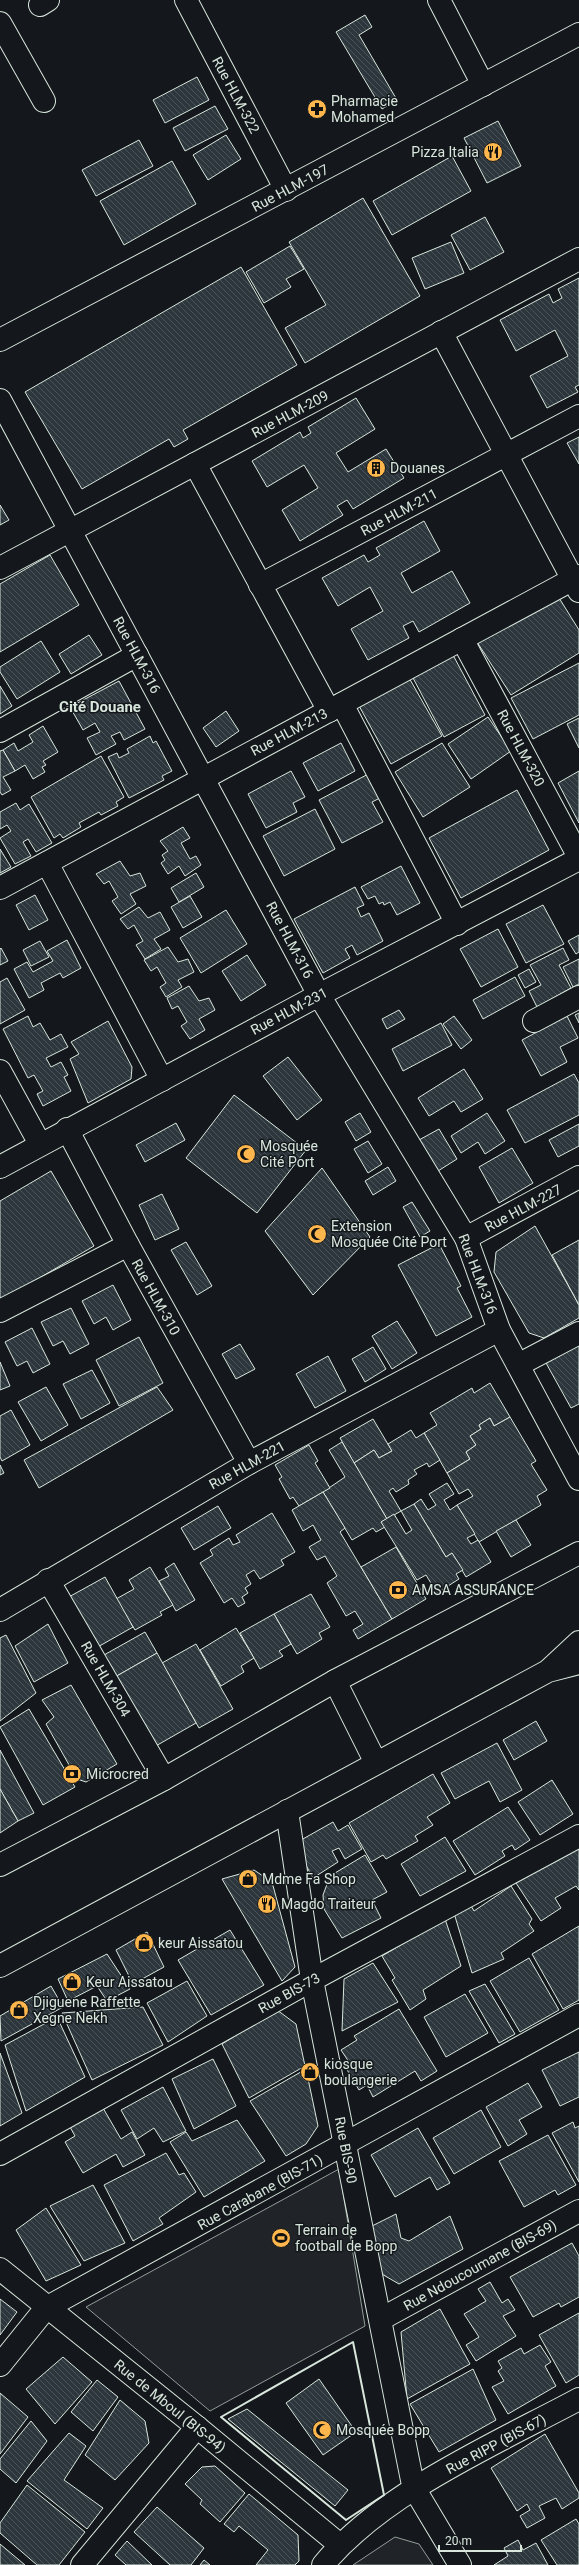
<svg xmlns="http://www.w3.org/2000/svg" width="579" height="2565" font-family="Roboto,sans-serif">
<style>
.garden{fill:#202428;stroke:#939e99}
.building{fill:url(#building-back-hatch);stroke:#d8e6dc}
.lines{fill:none;stroke-linecap:round;stroke-linejoin:round}
.minor-casing{stroke:#d8e6dc;stroke-width:24}
.tertiary-casing{stroke:#d8e6dc;stroke-width:24}
.minor{stroke:#14181c;stroke-width:22}
.tertiary{stroke:#14181c;stroke-width:22}
.wall{stroke:#d8e6dc;stroke-width:2}
.labels{text-anchor:middle;dominant-baseline:central;stroke-width:3;stroke-linejoin:round;paint-order:stroke}
.street-label{font-size:14px;fill:#d8e6dc;stroke:#14181c}
.poi-label{font-size:14px;fill:#d8e6dc;stroke:#14181c;text-anchor:start}
.neighbourhood-label{font-size:15px;font-weight:bold;fill:#d8e6dc;stroke:#14181c}
</style>
<defs>
<pattern id="building-back-hatch" width="6" height="6" patternUnits="userSpaceOnUse"><rect width="6" height="6" fill="#2c363c"/><path d="M-1 5l2 2M0 0l6 6M5-1l2 2" fill="none" stroke="#4a5358"/></pattern>
</defs>
<rect width="100%" height="100%" fill="#14181c"/>
<g class="garden">
<polygon points="339,2169 365,2326 210,2411 86,2307"/>
<polygon points="395,2537 419,2544 433,2565 353,2565"/>
</g>
<g class="building">
<polygon points="365,15 372,27 359,35 397,100 382,109 336,32"/>
<polygon points="197,77 209,100 165,123 153,100"/>
<polygon points="215,106 228,129 185,151 173,128"/>
<polygon points="498,121 521,166 487,183 464,138"/>
<polygon points="226,135 241,159 208,180 193,155"/>
<polygon points="139,140 153,166 96,196 82,170"/>
<polygon points="452,156 471,191 392,235 373,201"/>
<polygon points="172,161 196,204 124,245 100,201"/>
<polygon points="363,198 420,296 305,363 285,328 326,305 289,242"/>
<polygon points="485,217 504,252 470,270 451,235"/>
<polygon points="451,242 464,273 425,289 412,258"/>
<polygon points="290,246 304,269 286,279 291,287 264,303 246,272"/>
<polygon points="241,267 297,365 183,430 188,439 174,447 169,439 82,489 25,392"/>
<polygon points="579,278 579,385 575,387 578,392 547,408 530,376 568,356 555,330 516,351 500,320 549,294 553,303 562,298 558,289"/>
<polygon points="356,398 375,429 336,453 348,472 386,449 404,478 353,509 347,500 337,506 343,515 300,541 282,510 318,488 304,465 267,487 252,461 300,432 303,438 311,433 308,427"/>
<polygon points="579,437 579,464 567,443"/>
<polygon points="0,505 9,520 0,525"/>
<polygon points="424,521 440,551 401,573 412,593 452,571 470,603 419,632 413,621 403,626 409,638 368,660 351,629 383,611 370,587 338,606 322,578 364,555 368,562 380,555 376,548"/>
<polygon points="50,555 79,605 0,652 0,584"/>
<polygon points="556,593 579,630 579,653 511,695 477,642"/>
<polygon points="89,635 102,655 71,674 59,654"/>
<polygon points="41,641 60,672 17,699 0,672 0,667"/>
<polygon points="453,655 485,715 444,737 412,676"/>
<polygon points="579,663 579,715 533,739 511,698"/>
<polygon points="408,676 442,736 391,764 358,704"/>
<polygon points="119,681 145,729 124,740 120,732 111,736 116,744 96,755 87,738 100,732 95,723 83,730 70,707"/>
<polygon points="0,686 12,706 0,714"/>
<polygon points="226,711 239,731 216,747 203,728"/>
<polygon points="488,717 511,751 471,779 448,744"/>
<polygon points="579,718 579,748 567,724"/>
<polygon points="43,726 58,752 43,761 46,765 42,767 45,772 33,779 25,765 15,771 3,750 14,743 18,751 33,742 29,735"/>
<polygon points="150,736 153,743 156,741 172,771 162,776 164,780 129,798 108,757 117,753 119,758 129,753 127,749"/>
<polygon points="341,743 355,771 318,791 303,763"/>
<polygon points="442,743 470,787 423,817 395,772"/>
<polygon points="3,750 15,771 3,777 11,790 2,795 0,792 0,751"/>
<polygon points="101,756 124,797 116,802 118,806 101,815 99,812 79,823 81,827 63,838 60,834 54,838 31,797"/>
<polygon points="291,771 305,797 293,803 297,812 266,828 248,794"/>
<polygon points="374,771 386,795 372,802 383,822 342,843 319,800"/>
<polygon points="579,771 579,823 558,783"/>
<polygon points="517,790 549,850 461,898 429,838"/>
<polygon points="16,803 20,810 29,804 52,843 36,852 28,839 23,842 31,856 15,864 0,838 11,831 7,825 0,829 0,812"/>
<polygon points="315,809 335,849 284,876 263,836"/>
<polygon points="183,827 190,838 181,843 190,859 196,856 201,865 185,876 179,866 168,874 161,863 165,860 162,855 168,851 160,841"/>
<polygon points="0,849 11,867 0,873"/>
<polygon points="120,861 130,876 140,873 146,886 130,894 136,904 121,914 112,901 118,897 109,881 104,884 96,874"/>
<polygon points="401,866 420,903 397,915 390,902 384,905 383,902 379,904 375,896 368,899 361,887"/>
<polygon points="196,873 204,887 179,902 171,888"/>
<polygon points="355,887 364,905 357,908 361,917 369,913 383,941 357,955 352,945 345,949 350,958 323,973 294,919"/>
<polygon points="35,895 48,920 29,930 16,905"/>
<polygon points="190,896 202,917 183,928 171,907"/>
<polygon points="543,905 564,944 526,963 506,924"/>
<polygon points="139,907 148,918 160,912 170,930 154,939 161,949 145,959 136,945 143,941 134,925 128,929 120,919"/>
<polygon points="226,910 247,944 201,973 180,938"/>
<polygon points="498,929 518,967 481,987 460,949"/>
<polygon points="579,935 579,952 576,954 568,941"/>
<polygon points="67,940 81,968 63,978 60,973 41,983 44,990 29,998 14,969 27,962 33,972 53,961 47,951"/>
<polygon points="40,941 49,957 31,966 23,950"/>
<polygon points="168,947 178,962 188,959 194,972 178,980 182,987 166,997 160,987 166,983 157,967 151,971 144,960"/>
<polygon points="1,948 8,961 0,965 0,949"/>
<polygon points="563,948 569,960 559,965 571,988 537,1007 529,991 541,985 530,965"/>
<polygon points="247,955 266,985 241,1001 222,971"/>
<polygon points="579,959 579,984 573,987 563,967"/>
<polygon points="529,969 536,982 525,988 518,975"/>
<polygon points="515,977 525,996 483,1019 473,1000"/>
<polygon points="7,978 25,1010 0,1024 0,982"/>
<polygon points="189,986 199,1001 209,998 215,1010 199,1019 205,1030 190,1039 181,1026 187,1022 178,1006 172,1009 167,998"/>
<polygon points="399,1010 405,1019 387,1029 382,1019"/>
<polygon points="579,1013 579,1023 575,1015"/>
<polygon points="28,1016 33,1027 40,1023 50,1040 61,1034 68,1047 46,1058 51,1067 61,1062 68,1075 64,1077 71,1091 43,1106 37,1094 43,1091 34,1075 28,1078 3,1029"/>
<polygon points="454,1016 472,1040 461,1049 443,1024"/>
<polygon points="567,1016 578,1038 560,1047 567,1062 541,1076 522,1040"/>
<polygon points="108,1021 132,1067 131,1079 88,1103 70,1059 79,1054 71,1042"/>
<polygon points="441,1023 452,1045 403,1071 392,1049"/>
<polygon points="288,1057 322,1100 297,1120 263,1076"/>
<polygon points="464,1069 483,1099 461,1112 454,1101 429,1116 418,1098"/>
<polygon points="574,1074 579,1083 579,1115 525,1143 507,1110"/>
<polygon points="234,1095 306,1150 257,1213 186,1158"/>
<polygon points="360,1113 371,1132 356,1141 345,1122"/>
<polygon points="487,1113 505,1141 485,1154 478,1142 461,1153 451,1136"/>
<polygon points="176,1123 185,1140 145,1162 136,1145"/>
<polygon points="579,1124 579,1146 558,1157 549,1140"/>
<polygon points="439,1129 457,1159 438,1171 419,1140"/>
<polygon points="368,1141 382,1164 368,1173 354,1149"/>
<polygon points="512,1148 533,1183 499,1203 479,1167"/>
<polygon points="388,1167 396,1181 373,1195 365,1181"/>
<polygon points="322,1168 370,1237 313,1295 265,1231"/>
<polygon points="51,1171 94,1246 0,1301 0,1201"/>
<polygon points="162,1194 179,1229 155,1240 139,1205"/>
<polygon points="412,1202 430,1231 420,1237 403,1207"/>
<polygon points="535,1226 579,1305 579,1318 544,1338 529,1333 494,1272 496,1252"/>
<polygon points="579,1240 579,1305 552,1255"/>
<polygon points="186,1242 212,1286 197,1295 171,1250"/>
<polygon points="439,1244 461,1286 457,1288 472,1317 436,1336 398,1265"/>
<polygon points="113,1285 131,1320 113,1330 106,1317 94,1324 82,1301"/>
<polygon points="71,1308 89,1344 70,1354 63,1341 53,1346 41,1322"/>
<polygon points="397,1321 417,1353 392,1369 372,1336"/>
<polygon points="32,1328 50,1364 33,1373 27,1361 17,1366 5,1342"/>
<polygon points="139,1337 163,1383 119,1406 96,1360"/>
<polygon points="240,1344 255,1369 236,1379 222,1354"/>
<polygon points="579,1345 579,1404 571,1408 546,1363"/>
<polygon points="373,1347 386,1369 365,1382 352,1359"/>
<polygon points="328,1356 346,1391 315,1408 296,1374"/>
<polygon points="0,1362 10,1386 0,1390"/>
<polygon points="92,1370 110,1403 81,1419 63,1384"/>
<polygon points="490,1383 510,1417 494,1426 490,1418 479,1425 481,1429 470,1436 476,1445 466,1452 470,1459 447,1473 424,1433 437,1425 430,1413 472,1388 474,1393"/>
<polygon points="46,1387 68,1425 41,1441 18,1402"/>
<polygon points="157,1387 173,1410 39,1488 24,1460"/>
<polygon points="11,1410 30,1445 2,1461 0,1457 0,1416"/>
<polygon points="510,1417 536,1461 531,1464 547,1490 537,1496 541,1505 479,1542 457,1505 473,1496 468,1489 459,1494 447,1473 470,1459 466,1452 476,1445 470,1436 481,1429 479,1425 490,1418 494,1426"/>
<polygon points="373,1419 392,1451 379,1458 374,1450 354,1463 340,1438"/>
<polygon points="411,1430 416,1438 424,1433 440,1460 429,1467 427,1463 414,1470 417,1474 408,1480 409,1484 396,1492 393,1488 389,1491 401,1511 387,1519 354,1463 374,1450 379,1458 392,1451 388,1444"/>
<polygon points="342,1442 387,1519 381,1522 385,1527 376,1532 373,1528 352,1540 323,1492 345,1477 329,1450"/>
<polygon points="309,1445 318,1461 315,1463 330,1488 299,1506 293,1497 290,1499 279,1479 282,1477 275,1465"/>
<polygon points="0,1465 4,1473 0,1475"/>
<polygon points="447,1483 454,1494 444,1500 450,1510 457,1505 475,1534 467,1538 471,1544 478,1540 491,1562 466,1577 452,1553 446,1557 414,1504 421,1499 428,1510 436,1505 429,1494"/>
<polygon points="323,1492 345,1528 340,1532 392,1619 358,1639 353,1630 363,1624 355,1611 346,1616 327,1583 337,1576 325,1556 317,1560 309,1547 321,1540 313,1525 303,1531 292,1510"/>
<polygon points="414,1504 446,1557 452,1553 463,1570 456,1574 459,1579 437,1593 426,1575 417,1580 381,1522 394,1514 406,1534 412,1530 401,1511"/>
<polygon points="218,1506 231,1528 194,1550 181,1528"/>
<polygon points="272,1513 295,1552 281,1560 284,1565 260,1579 254,1570 246,1575 251,1584 245,1588 248,1593 242,1597 245,1603 238,1607 232,1598 224,1603 200,1563 213,1555 210,1550 229,1538 233,1545 240,1542 236,1535"/>
<polygon points="516,1520 531,1545 511,1557 496,1531"/>
<polygon points="396,1547 426,1599 392,1619 361,1567"/>
<polygon points="174,1563 195,1600 176,1611 159,1581 169,1576 165,1569"/>
<polygon points="150,1567 173,1605 160,1612 162,1615 135,1630 116,1599 134,1589 129,1580"/>
<polygon points="105,1577 133,1627 96,1648 67,1598"/>
<polygon points="311,1594 330,1627 319,1633 322,1639 297,1654 274,1614"/>
<polygon points="274,1614 291,1644 279,1651 283,1656 260,1669 240,1633"/>
<polygon points="48,1624 68,1663 34,1682 15,1646"/>
<polygon points="236,1628 254,1658 241,1666 244,1672 221,1686 200,1650"/>
<polygon points="145,1632 157,1653 115,1677 104,1655"/>
<polygon points="6,1635 36,1693 0,1721 0,1638"/>
<polygon points="196,1644 233,1709 199,1728 162,1663"/>
<polygon points="157,1653 196,1723 154,1747 115,1677"/>
<polygon points="71,1685 117,1764 86,1782 77,1779 46,1724 54,1717 42,1700"/>
<polygon points="29,1709 75,1787 43,1805 0,1727"/>
<polygon points="536,1721 547,1741 514,1760 503,1740"/>
<polygon points="497,1743 522,1790 500,1802 489,1781 455,1799 441,1773"/>
<polygon points="0,1750 34,1813 18,1821 0,1789"/>
<polygon points="433,1774 450,1803 427,1817 433,1825 415,1836 418,1841 386,1859 383,1855 371,1862 349,1823"/>
<polygon points="552,1780 573,1814 540,1835 518,1802"/>
<polygon points="0,1789 18,1821 0,1833"/>
<polygon points="508,1807 530,1840 515,1850 512,1845 502,1851 505,1856 475,1875 453,1841"/>
<polygon points="333,1822 338,1831 348,1825 362,1849 345,1859 339,1848 332,1851 338,1862 313,1878 294,1844"/>
<polygon points="445,1837 466,1871 420,1896 401,1864"/>
<polygon points="579,1846 579,1890 576,1886 555,1898 561,1908 541,1921 516,1883"/>
<polygon points="365,1855 387,1892 372,1900 381,1918 342,1938 324,1909 323,1895 330,1876"/>
<polygon points="254,1870 272,1882 295,1967 282,1981 222,1879"/>
<polygon points="511,1886 532,1919 529,1924 534,1931 501,1953 504,1959 472,1973 454,1913 470,1904 474,1911"/>
<polygon points="445,1919 461,1966 423,1990 426,1999 410,2010 392,1980 395,1978 382,1956"/>
<polygon points="579,1926 579,2000 563,2009 532,1954"/>
<polygon points="230,1930 264,1985 211,2015 178,1960"/>
<polygon points="147,1932 164,1967 133,1984 116,1950"/>
<polygon points="107,1954 130,1989 107,2001 97,1986 68,2001 58,1979"/>
<polygon points="529,1958 559,2010 520,2032 490,1981"/>
<polygon points="373,1963 398,2002 342,2031 344,1979"/>
<polygon points="187,1981 207,2016 168,2042 147,2003"/>
<polygon points="485,1984 515,2034 499,2043 469,1991"/>
<polygon points="51,1986 63,2007 1,2041 0,2016"/>
<polygon points="465,1994 488,2033 446,2057 424,2017"/>
<polygon points="143,2007 163,2045 92,2080 62,2013"/>
<polygon points="399,2009 437,2071 421,2081 415,2071 373,2097 367,2085 359,2090 346,2068 351,2065 341,2050 357,2040 354,2036"/>
<polygon points="277,2010 296,2024 305,2066 249,2098 222,2044"/>
<polygon points="57,2017 85,2077 26,2111 5,2045"/>
<polygon points="579,2052 579,2097 560,2106 542,2070"/>
<polygon points="0,2053 22,2113 0,2126"/>
<polygon points="213,2059 236,2106 194,2129 172,2079"/>
<polygon points="306,2069 318,2126 306,2144 286,2156 250,2101"/>
<polygon points="528,2083 542,2107 519,2120 527,2134 508,2146 486,2107"/>
<polygon points="163,2087 186,2131 163,2142 154,2128 137,2139 121,2110"/>
<polygon points="103,2108 121,2139 132,2132 145,2155 123,2167 116,2154 83,2173 65,2142 75,2136 70,2127"/>
<polygon points="481,2110 501,2147 454,2174 433,2138"/>
<polygon points="237,2120 265,2161 204,2197 170,2142 186,2132 192,2141"/>
<polygon points="573,2122 575,2128 579,2126 579,2182 552,2133"/>
<polygon points="418,2128 450,2183 437,2190 430,2177 395,2197 371,2155"/>
<polygon points="548,2135 576,2185 558,2195 555,2190 524,2207 499,2161"/>
<polygon points="166,2153 179,2175 184,2173 196,2192 159,2218 163,2224 133,2241 104,2185"/>
<polygon points="93,2185 125,2243 84,2261 50,2206"/>
<polygon points="46,2208 81,2265 46,2281 16,2230"/>
<polygon points="396,2214 401,2238 409,2241 450,2216 463,2249 399,2284 380,2273 372,2226"/>
<polygon points="572,2243 579,2256 579,2297 561,2307 559,2303 533,2317 510,2277"/>
<polygon points="490,2282 502,2303 508,2299 515,2310 503,2316 516,2336 476,2361 466,2345 479,2337 464,2314 486,2301 478,2289"/>
<polygon points="0,2299 17,2312 0,2335"/>
<polygon points="440,2309 470,2364 407,2399 401,2332"/>
<polygon points="579,2313 579,2375 566,2383 539,2335"/>
<polygon points="540,2345 551,2362 545,2366 556,2386 508,2414 492,2387 504,2381 498,2371 502,2368 498,2361 521,2348 524,2354"/>
<polygon points="63,2357 92,2382 55,2424 26,2389"/>
<polygon points="473,2369 496,2420 439,2452 410,2404"/>
<polygon points="319,2379 356,2432 323,2455 286,2403"/>
<polygon points="97,2380 118,2397 93,2431 71,2412"/>
<polygon points="0,2393 28,2417 0,2454"/>
<polygon points="120,2400 145,2421 149,2443 115,2480 85,2455"/>
<polygon points="247,2409 348,2490 335,2506 228,2419"/>
<polygon points="31,2421 47,2441 16,2483 0,2469 0,2459"/>
<polygon points="69,2433 86,2446 64,2480 103,2508 87,2529 27,2481"/>
<polygon points="545,2434 579,2493 579,2498 562,2509 556,2498 539,2506 545,2518 527,2528 520,2516 530,2510 527,2504 517,2511 491,2468"/>
<polygon points="215,2466 245,2493 220,2522 200,2504 202,2500 185,2484 202,2467"/>
<polygon points="27,2485 85,2532 59,2565 37,2565 0,2533 0,2523"/>
<polygon points="249,2494 298,2535 299,2561 295,2565 256,2565 268,2550 239,2526 234,2532 224,2524"/>
<polygon points="157,2507 204,2548 191,2565 170,2565 134,2532"/>
<polygon points="576,2519 579,2524 579,2565 557,2565 541,2540"/>
<polygon points="518,2540 523,2550 536,2543 548,2565 494,2565 508,2556 504,2548"/>
<polygon points="127,2541 152,2565 126,2565 115,2555"/>
<polygon points="0,2544 25,2565 0,2565"/>
<polygon points="204,2560 210,2565 200,2565"/>
</g>
<g class="lines">
<defs>
<g id="minor">
<polyline points="186,0 286,190"/>
<polyline points="439,0 483,85"/>
<polyline points="40,5 48,0"/>
<polyline points="0,23 44,101"/>
<polyline points="441,332 579,591"/>
<polyline points="195,464 329,711"/>
<polyline points="0,568 579,259"/>
<polyline points="260,585 579,416"/>
<polyline points="462,639 579,857"/>
<polyline points="342,704 457,924"/>
<polyline points="0,731 137,655"/>
<polyline points="47,863 162,1080"/>
<polyline points="0,888 579,576"/>
<polyline points="534,1021 579,997"/>
<polyline points="0,1071 40,1144"/>
<polyline points="67,1129 128,1245 249,1463"/>
<polyline points="0,1167 319,995 579,859"/>
<polyline points="466,1238 579,1177"/>
<polyline points="0,1311 128,1245"/>
<polyline points="518,1365 579,1333"/>
<polyline points="48,1580 164,1779"/>
<polyline points="0,1610 249,1463 499,1330"/>
<polyline points="335,1681 376,1763"/>
<polyline points="287,1811 312,1980 412,2480 414,2488 460,2565"/>
<polyline points="0,1865 164,1779 335,1681 579,1553"/>
<polyline points="0,2154 312,1980 579,1836"/>
<polyline points="0,2269 197,2427 340,2545"/>
<polyline points="381,2319 579,2211"/>
<polyline points="0,2365 46,2308 579,2015"/>
<polyline points="82,2565 197,2427"/>
<path d="M 323,2565 C 382,2493 497,2443 579,2399"/>
</g>
<g id="tertiary">
<polyline points="0,340 579,34"/>
<polyline points="0,400 319,995 466,1238 499,1330 579,1479"/>
<polyline points="550,1669 579,1642"/>
<polyline points="0,1966 548,1671 579,1663"/>
</g>
</defs>
<use href="#minor" class="minor-casing"/>
<use href="#tertiary" class="tertiary-casing"/>
<use href="#minor" class="minor"/>
<use href="#tertiary" class="tertiary"/>
<polygon class="wall" points="353,2342 384,2495 346,2520 221,2417"/>
</g>
<defs>
<symbol id="pharmacy-disc" viewBox="-11 -11 22 22"><circle r="9.5" fill="#ffb74d" stroke="#14181c"/><path d="M-2-6h4v4h4v4h-4v4h-4v-4h-4v-4h4Z" fill="#111"/></symbol>
<symbol id="restaurant-disc" viewBox="-11 -11 22 22"><circle r="9.5" fill="#ffb74d" stroke="#14181c"/><path d="M-5-6h1v4h1v-4h1v4h1v-4h1v5L-1.5 .5V6h-2V.5L-5-1ZM5-6V6H3V1.5H1.5Q1.5-4 5-6Z" fill="#111"/></symbol>
<symbol id="building-disc" viewBox="-11 -11 22 22"><circle r="9.5" fill="#ffb74d" stroke="#14181c"/><path d="M-4-6H4V6H1V3H-1V6H-4ZM-2.5-4.3h1.7v1.8h-1.7ZM.8-4.3h1.7v1.8H.8ZM-2.5-1h1.7V.8h-1.7ZM.8-1h1.7V.8H.8Z" fill="#111"/></symbol>
<symbol id="mosque-disc" viewBox="-11 -11 22 22"><circle r="9.5" fill="#ffb74d" stroke="#14181c"/><path d="M3.5-4.9A6 6 0 1 0 3.5 4.9A5 5 0 1 1 3.5-4.9Z" fill="#111"/></symbol>
<symbol id="bank-disc" viewBox="-11 -11 22 22"><circle r="9.5" fill="#ffb74d" stroke="#14181c"/><path d="M-6-4H6V4H-6ZM0-2.3a2.3 2.3 0 1 0 0 4.6a2.3 2.3 0 1 0 0-4.6Z" fill="#111"/></symbol>
<symbol id="shop-disc" viewBox="-11 -11 22 22"><circle r="9.5" fill="#ffb74d" stroke="#14181c"/><path d="M-5-2.5h2.3a2.7 3.5 0 0 1 5.4 0H5L5.5 6h-11ZM-1.5-2.5h3a1.5 2.3 0 0 0-3 0Z" fill="#111"/></symbol>
<symbol id="stadium-disc" viewBox="-11 -11 22 22"><circle r="9.5" fill="#ffb74d" stroke="#14181c"/><path d="M0-5a6.5 5 0 1 0 0 10a6.5 5 0 1 0 0-10ZM-3.5-1.8h7v3.6h-7Z" fill="#111"/></symbol>
</defs>
<g fill-rule="evenodd">
<use href="#pharmacy-disc" x="306" y="98" width="22" height="22"/>
<use href="#restaurant-disc" x="482" y="141" width="22" height="22"/>
<use href="#building-disc" x="365" y="457" width="22" height="22"/>
<use href="#mosque-disc" x="235" y="1143" width="22" height="22"/>
<use href="#mosque-disc" x="306" y="1223" width="22" height="22"/>
<use href="#bank-disc" x="387" y="1579" width="22" height="22"/>
<use href="#bank-disc" x="61" y="1763" width="22" height="22"/>
<use href="#shop-disc" x="237" y="1868" width="22" height="22"/>
<use href="#restaurant-disc" x="256" y="1893" width="22" height="22"/>
<use href="#shop-disc" x="133" y="1932" width="22" height="22"/>
<use href="#shop-disc" x="61" y="1971" width="22" height="22"/>
<use href="#shop-disc" x="8" y="1999" width="22" height="22"/>
<use href="#shop-disc" x="299" y="2061" width="22" height="22"/>
<use href="#stadium-disc" x="270" y="2227" width="22" height="22"/>
<use href="#mosque-disc" x="311" y="2419" width="22" height="22"/>
</g>
<g class="labels">
<g class="street-label">
<text transform="translate(236 95) rotate(62)">Rue HLM-322</text>
<text transform="translate(290 188) rotate(-28)">Rue HLM-197</text>
<text transform="translate(290 414) rotate(-28)">Rue HLM-209</text>
<text transform="translate(399 512) rotate(-28)">Rue HLM-211</text>
<text transform="translate(137 655) rotate(62)">Rue HLM-316</text>
<text transform="translate(289 732) rotate(-28)">Rue HLM-213</text>
<text transform="translate(521 748) rotate(62)">Rue HLM-320</text>
<text transform="translate(290 940) rotate(62)">Rue HLM-316</text>
<text transform="translate(289 1011) rotate(-28)">Rue HLM-231</text>
<text transform="translate(523 1208) rotate(-28)">Rue HLM-227</text>
<text transform="translate(478 1274) rotate(69)">Rue HLM-316</text>
<text transform="translate(156 1297) rotate(61)">Rue HLM-310</text>
<text transform="translate(247 1465) rotate(-29)">Rue HLM-221</text>
<text transform="translate(106 1679) rotate(60)">Rue HLM-304</text>
<text transform="translate(289 1993) rotate(-29)">Rue BIS-73</text>
<text transform="translate(346 2150) rotate(79)">Rue BIS-90</text>
<text transform="translate(260 2192) rotate(-29)">Rue Carabane (BIS-71)</text>
<text transform="translate(480 2265) rotate(-29)">Rue Ndoucoumane (BIS-69)</text>
<text transform="translate(170 2406) rotate(39)">Rue de Mboul (BIS-94)</text>
<text transform="translate(496 2444) rotate(-28)">Rue RIPP (BIS-67)</text>
</g>
<g class="poi-label">
<text x="331" y="101">Pharmacie<tspan x="331" dy="16">Mohamed</tspan></text>
<text x="479" y="152" text-anchor="end">Pizza Italia</text>
<text x="390" y="468">Douanes</text>
<text x="260" y="1146">Mosquée<tspan x="260" dy="16">Cité Port</tspan></text>
<text x="331" y="1226">Extension<tspan x="331" dy="16">Mosquée Cité Port</tspan></text>
<text x="412" y="1590">AMSA ASSURANCE</text>
<text x="86" y="1774">Microcred</text>
<text x="262" y="1879">Mdme Fa Shop</text>
<text x="281" y="1904">Magdo Traiteur</text>
<text x="158" y="1943">keur Aissatou</text>
<text x="86" y="1982">Keur Aissatou</text>
<text x="33" y="2002">Djiguene Raffette<tspan x="33" dy="16">Xegne Nekh</tspan></text>
<text x="324" y="2064">kiosque<tspan x="324" dy="16">boulangerie</tspan></text>
<text x="295" y="2230">Terrain de<tspan x="295" dy="16">football de Bopp</tspan></text>
<text x="336" y="2430">Mosquée Bopp</text>
</g>
<g class="neighbourhood-label">
<text x="100" y="707">Cité Douane</text>
</g>
</g>
<path d="M439 2545v6h82v-6" fill="none" stroke="#d8e6dc" stroke-width="2"/>
<text x="445" y="2545" font-size="12" fill="#d8e6dc" stroke="#14181c" stroke-width="3" paint-order="stroke">20 m</text>
</svg>
